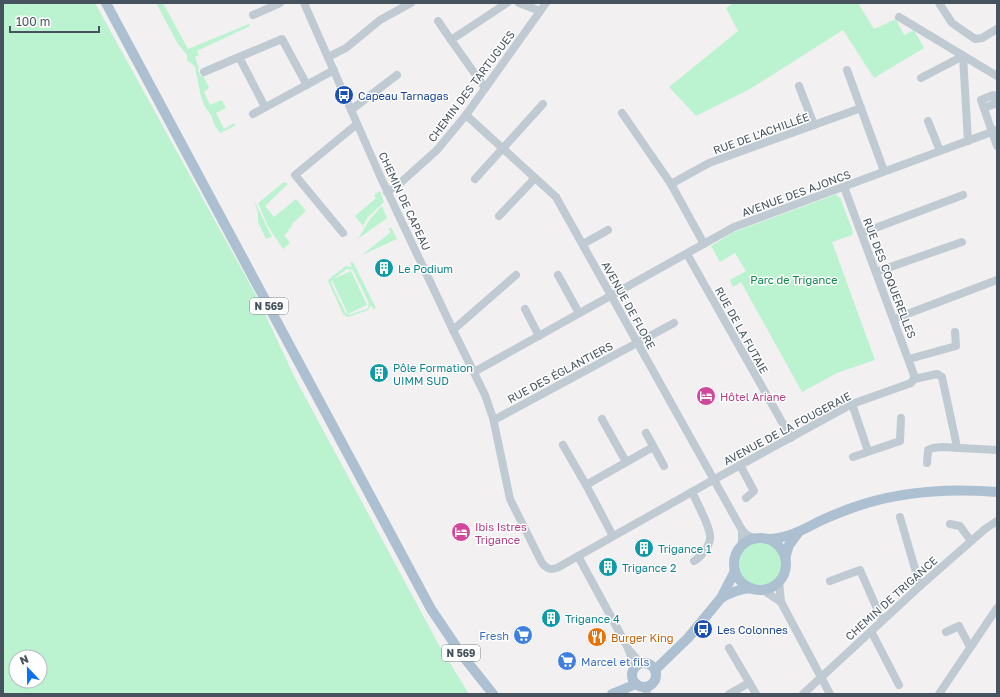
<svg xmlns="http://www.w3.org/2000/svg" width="1000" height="697" font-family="'Golos Text',sans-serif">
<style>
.green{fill:#bbf3d0;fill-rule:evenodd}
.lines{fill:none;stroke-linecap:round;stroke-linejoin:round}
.minor{stroke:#bfcad3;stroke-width:8}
.major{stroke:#adc0d1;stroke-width:10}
.labels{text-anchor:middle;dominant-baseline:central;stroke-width:3;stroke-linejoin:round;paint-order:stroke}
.shield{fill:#fff;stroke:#7e878f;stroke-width:1}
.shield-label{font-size:10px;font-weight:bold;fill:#46535f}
.street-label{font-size:11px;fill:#46535f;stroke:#fff}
.transit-label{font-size:11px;fill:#164399;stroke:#fff;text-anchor:start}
.culture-label{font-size:11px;fill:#0d838f;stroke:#fff;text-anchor:start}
.park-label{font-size:11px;fill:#0f884a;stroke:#fff}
.hotel-label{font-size:11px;fill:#b23c85;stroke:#fff;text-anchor:start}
.shop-label{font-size:11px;fill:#366cbe;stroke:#fff;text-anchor:end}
.food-label{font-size:11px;fill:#c56008;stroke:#fff;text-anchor:start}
</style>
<rect width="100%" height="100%" fill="#f2f0f0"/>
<g class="green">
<path d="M 3,3 L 95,3 L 257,297 L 295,378 L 439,645 L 469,694 L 3,694 ZM 16,657 L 40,657 L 40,681 L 16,681 Z"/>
<polygon points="156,3 163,3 188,49 249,24 250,26 197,51 199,55 195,57 199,68 198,70 200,75 204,77 209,88 204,92 210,105 222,100 226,108 216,113 224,129 234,123 235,126 220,133 215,126 211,115 205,107 201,97 195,67 191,63 187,61 187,55 178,44"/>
<polygon points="733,3 858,3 874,29 896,19 904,35 914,30 924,48 874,78 843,30 750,89 696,116 669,87 738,31 726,8"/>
<polygon points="284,182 288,184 265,206 274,217 296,199 306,211 292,224 293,225 288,230 289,231 284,235 290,243 283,249 268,226 258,203"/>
<polygon points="380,191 384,202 368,217 363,226 355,216 376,198 374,195"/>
<polygon points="837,194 838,198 840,197 853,232 852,235 832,242 875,360 837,373 802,392 741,282 733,287 730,280 746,271 735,253 720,262 711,246 734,232"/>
<polygon points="254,200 272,237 266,239 258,222 258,213"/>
<polygon points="382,206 387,218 358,239 370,219"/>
<polygon points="391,227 397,239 362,255 391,232 388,229"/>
<path d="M 353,262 L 376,308 L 373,309 L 371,305 L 368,310 L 348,317 L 343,314 L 328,281 L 329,279 L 346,266 L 352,267 L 350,263 ZM 347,269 L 353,270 L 369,303 L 368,308 L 366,309 L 349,315 L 345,312 L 332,285 L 331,282 L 332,280 L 348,314 L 367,305 L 351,271 L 333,279 Z"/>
<circle cx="761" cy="564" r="22"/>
</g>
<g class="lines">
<g class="minor">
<path d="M 304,3 L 381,178 L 453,330 L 485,395 L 493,418 L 510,499 L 542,563 C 547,569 550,570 557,568 L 713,480 L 852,404 L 911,383 L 914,379"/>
<polyline points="519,3 540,11"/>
<polyline points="939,3 952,23 975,39 982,38 997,29"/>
<polyline points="253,15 280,3"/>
<polyline points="899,17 997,76"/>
<polyline points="438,21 451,40"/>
<polyline points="963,56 968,141"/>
<polyline points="328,57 346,48 380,20 411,3"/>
<polyline points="847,70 884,171"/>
<polyline points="204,72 239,57"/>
<polyline points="921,78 963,56"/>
<polyline points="799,86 814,125"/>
<polyline points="485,88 451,40 507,3"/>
<polyline points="265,107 239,57 282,39 307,85"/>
<polyline points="984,108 997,103 993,95 981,100 997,146"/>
<polyline points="351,110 397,75"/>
<polyline points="622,113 671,184 704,244"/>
<polyline points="253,114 334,70"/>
<polyline points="466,115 556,197 742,530 747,535 756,539"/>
<polyline points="928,121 940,151"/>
<polyline points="475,179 543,104"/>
<polyline points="671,184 709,163 861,108"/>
<polyline points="844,187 914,375 914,379"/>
<polyline points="387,192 398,185 437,150 466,115 546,3"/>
<polyline points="499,216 535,178"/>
<polyline points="343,233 295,175 357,124"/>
<polyline points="862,233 963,195"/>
<polyline points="583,244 608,230"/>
<polyline points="687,254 791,438"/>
<polyline points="876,272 962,242"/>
<polyline points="558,275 579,313"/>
<polyline points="525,309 539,336"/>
<polyline points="894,319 997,280"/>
<polyline points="453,330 516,275"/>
<polyline points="909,359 956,346 955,332"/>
<polyline points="474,372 734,227 997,130"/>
<polyline points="914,379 937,374 942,377 953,428"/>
<polyline points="852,404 868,451"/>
<polyline points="602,419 626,462"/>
<polyline points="494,420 674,323"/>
<polyline points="954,432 957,448"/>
<polyline points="646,433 664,466"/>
<polyline points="563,445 586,485"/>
<polyline points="853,457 900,441 901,418"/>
<polyline points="927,463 928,450 933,448 942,447 997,450"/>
<polyline points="740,465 754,491 746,498"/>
<path d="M 692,492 C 696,501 712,530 710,539 C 709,547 701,557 694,561"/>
<polyline points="900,517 920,586"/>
<polyline points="950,524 960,526 971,541"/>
<polyline points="613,536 586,485 653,447"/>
<polyline points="741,547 742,544 742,530"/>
<polyline points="578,556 628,648 635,668"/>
<polyline points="830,581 860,570 882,620"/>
<polyline points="763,590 781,602 779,581"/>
<polyline points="781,602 830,694"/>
<polyline points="871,631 899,685"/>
<polyline points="946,632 959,626 970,647"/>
<polyline points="729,648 756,694"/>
<polyline points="631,652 641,664"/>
<polyline points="646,694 648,687"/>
<polyline points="729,694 749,683"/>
<polyline points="803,694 920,586 985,529 997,521"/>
<polyline points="939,694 997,608"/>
</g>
<g class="major">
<polyline points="106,3 431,609 462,655 493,694"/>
<circle cx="760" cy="564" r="26"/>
<path d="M 767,539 C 786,539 801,531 818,522 C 828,517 839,513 849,509 C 897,491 947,488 997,492"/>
<polyline points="785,558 789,545 798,533"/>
<path d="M 721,598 C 731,592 740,589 751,588"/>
<circle cx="644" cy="675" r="12"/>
<polyline points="655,670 688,638 721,598 735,571"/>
<polyline points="612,694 636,684"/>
</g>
</g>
<defs>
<symbol id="bus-disc" viewBox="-11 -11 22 22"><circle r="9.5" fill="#1a4fb4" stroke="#fff"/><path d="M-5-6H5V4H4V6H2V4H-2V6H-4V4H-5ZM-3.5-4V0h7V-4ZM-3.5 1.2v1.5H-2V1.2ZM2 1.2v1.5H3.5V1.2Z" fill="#fff"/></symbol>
<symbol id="building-disc" viewBox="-11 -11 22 22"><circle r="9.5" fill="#0f9aa8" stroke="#fff"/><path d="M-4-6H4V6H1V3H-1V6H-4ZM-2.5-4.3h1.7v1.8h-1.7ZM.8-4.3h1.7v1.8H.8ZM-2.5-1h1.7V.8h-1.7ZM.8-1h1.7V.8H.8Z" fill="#fff"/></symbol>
<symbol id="hotel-disc" viewBox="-11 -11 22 22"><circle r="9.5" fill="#d1479c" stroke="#fff"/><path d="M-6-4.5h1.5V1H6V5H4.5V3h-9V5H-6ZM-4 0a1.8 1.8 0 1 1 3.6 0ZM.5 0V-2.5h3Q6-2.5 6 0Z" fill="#fff"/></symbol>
<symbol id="supermarket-disc" viewBox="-11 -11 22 22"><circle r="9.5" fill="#3f7fe0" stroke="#fff"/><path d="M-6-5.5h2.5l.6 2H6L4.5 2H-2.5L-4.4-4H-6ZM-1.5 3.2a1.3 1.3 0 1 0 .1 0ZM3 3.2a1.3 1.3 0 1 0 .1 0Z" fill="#fff"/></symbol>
<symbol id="restaurant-disc" viewBox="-11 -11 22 22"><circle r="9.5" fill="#e8710a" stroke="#fff"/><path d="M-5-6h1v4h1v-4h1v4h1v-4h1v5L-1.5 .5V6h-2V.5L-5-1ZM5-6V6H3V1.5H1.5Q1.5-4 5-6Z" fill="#fff"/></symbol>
</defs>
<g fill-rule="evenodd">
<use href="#bus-disc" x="333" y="84" width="22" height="22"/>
<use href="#building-disc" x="373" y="257" width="22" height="22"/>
<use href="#building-disc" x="368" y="362" width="22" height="22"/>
<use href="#hotel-disc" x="695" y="385" width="22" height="22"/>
<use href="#hotel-disc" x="450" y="521" width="22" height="22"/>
<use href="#building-disc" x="633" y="537" width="22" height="22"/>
<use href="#building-disc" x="597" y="556" width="22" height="22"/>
<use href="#building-disc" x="540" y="607" width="22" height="22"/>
<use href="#bus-disc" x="692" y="618" width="22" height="22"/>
<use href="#supermarket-disc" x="512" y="624" width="22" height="22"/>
<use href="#restaurant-disc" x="586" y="626" width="22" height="22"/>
<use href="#supermarket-disc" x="556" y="650" width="22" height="22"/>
</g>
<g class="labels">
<g class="shield">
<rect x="250" y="298" width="38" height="16" rx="3"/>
<rect x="442" y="645" width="38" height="16" rx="3"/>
</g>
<g class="shield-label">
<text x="269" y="306">N 569</text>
<text x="461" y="653">N 569</text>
</g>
<g class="street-label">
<text transform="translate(471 86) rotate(-53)">CHEMIN DES TARTUGUES</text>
<text transform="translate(761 133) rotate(-20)">RUE DE L'ACHILLÉE</text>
<text transform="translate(796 193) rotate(-20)">AVENUE DES AJONCS</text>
<text transform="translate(405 201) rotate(65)">CHEMIN DE CAPEAU</text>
<text transform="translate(890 278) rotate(69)">RUE DES COQUERELLES</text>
<text transform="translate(629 305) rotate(61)">AVENUE DE FLORE</text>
<text transform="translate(742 330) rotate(61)">RUE DE LA FUTAIE</text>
<text transform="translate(560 372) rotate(-28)">RUE DES ÉGLANTIERS</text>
<text transform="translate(787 428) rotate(-28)">AVENUE DE LA FOUGERAIE</text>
<text transform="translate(891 598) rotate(-42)">CHEMIN DE TRIGANCE</text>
</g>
<g class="transit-label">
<text x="358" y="95">Capeau Tarnagas</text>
<text x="717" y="629">Les Colonnes</text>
</g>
<g class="culture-label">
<text x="398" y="268">Le Podium</text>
<text x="393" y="367">Pôle Formation<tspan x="393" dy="13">UIMM SUD</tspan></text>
<text x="658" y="548">Trigance 1</text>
<text x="622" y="567">Trigance 2</text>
<text x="565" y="618">Trigance 4</text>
</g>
<g class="park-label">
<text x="794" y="279">Parc de Trigance</text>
</g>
<g class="hotel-label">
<text x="720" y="396">Hôtel Ariane</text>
<text x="475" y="526">Ibis Istres<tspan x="475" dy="13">Trigance</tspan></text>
</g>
<g class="shop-label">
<text x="509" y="635">Fresh</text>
<text x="581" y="661" text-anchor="start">Marcel et fils</text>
</g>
<g class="food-label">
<text x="611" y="637">Burger King</text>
</g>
</g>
<rect width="1000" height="697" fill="none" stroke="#46535f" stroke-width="8"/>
<g transform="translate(28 669) rotate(338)"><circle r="19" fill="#ffffff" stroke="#b5babf"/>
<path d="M0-3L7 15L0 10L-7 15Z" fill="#0a72f2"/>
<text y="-6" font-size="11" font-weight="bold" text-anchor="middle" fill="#46535f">N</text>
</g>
<path d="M10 26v6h89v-6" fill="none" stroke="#46535f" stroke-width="2"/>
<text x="16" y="26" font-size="12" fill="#46535f" stroke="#ffffff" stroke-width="3" paint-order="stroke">100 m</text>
</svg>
